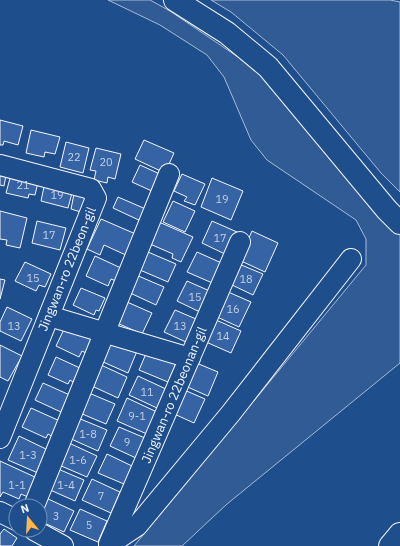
<svg xmlns="http://www.w3.org/2000/svg" width="400" height="546" font-family="'IBM Plex Sans',sans-serif">
<style>
.green{fill:#305b95;stroke:#a8bbd7}
.building{fill:#3563a3;stroke:#f2f6ff}
.lines{fill:none;stroke-linecap:round;stroke-linejoin:round}
.minor-casing{stroke:#f2f6ff;stroke-width:22}
.major-casing{stroke:#f2f6ff;stroke-width:24}
.highway-casing{stroke:#f2f6ff;stroke-width:24}
.minor{stroke:#1f4e8c;stroke-width:20}
.major{stroke:#1f4e8c;stroke-width:22}
.highway{stroke:#1f4e8c;stroke-width:22}
.labels{text-anchor:middle;dominant-baseline:central;stroke-width:3;stroke-linejoin:round;paint-order:stroke}
.number-label{font-size:11px;fill:#c3d1e8}
.street-label{font-size:13px;fill:#f2f6ff;stroke:#1f4e8c}
</style>
<rect width="100%" height="100%" fill="#1f4e8c"/>
<g class="green">
<polygon points="108,0 150,0 170,11 266,76 383,216 400,234 400,363 227,504 182,546 134,546 366,265 366,239 356,220 267,160 251,140 224,77 207,55 160,25"/>
<polygon points="211,0 390,0 400,2 400,192 381,173 283,55 231,12"/>
</g>
<g class="building">
<polygon points="0,120 23,126 18,145 4,141 3,145 0,145"/>
<polygon points="31,130 60,137 55,154 45,152 44,157 26,153"/>
<polygon points="144,140 174,153 165,173 135,159"/>
<polygon points="66,142 89,148 83,173 60,167"/>
<polygon points="96,148 121,154 115,179 108,177 107,183 94,180 96,171 90,170"/>
<polygon points="140,165 162,175 154,192 132,182"/>
<polygon points="0,169 7,170 4,186 0,185"/>
<polygon points="12,171 39,178 35,195 29,194 28,198 6,193"/>
<polygon points="182,174 205,184 195,205 184,201 187,197 174,191"/>
<polygon points="212,178 243,191 231,220 201,207"/>
<polygon points="45,182 73,189 68,208 41,201"/>
<polygon points="74,194 88,198 84,213 71,209"/>
<polygon points="118,197 148,210 143,222 113,208"/>
<polygon points="173,201 195,211 185,232 163,222"/>
<polygon points="0,211 27,218 20,248 6,245 7,240 0,239"/>
<polygon points="101,219 138,235 128,256 104,245 100,255 87,249"/>
<polygon points="37,221 66,228 60,250 32,243"/>
<polygon points="212,221 237,232 227,255 202,243"/>
<polygon points="159,222 193,237 181,262 172,258 173,254 150,244"/>
<polygon points="252,231 278,243 265,272 239,260"/>
<polygon points="148,252 176,264 168,282 140,270"/>
<polygon points="197,252 226,265 217,285 187,272"/>
<polygon points="95,256 121,268 116,281 111,279 108,286 86,276"/>
<polygon points="25,262 51,274 45,287 39,285 36,291 15,281"/>
<polygon points="239,264 263,274 253,295 230,284"/>
<polygon points="136,275 164,287 156,305 128,292"/>
<polygon points="0,279 5,280 0,299"/>
<polygon points="187,281 212,292 202,313 177,301"/>
<polygon points="81,288 105,298 99,311 96,310 94,315 73,305"/>
<polygon points="226,291 251,302 239,327 215,316"/>
<polygon points="127,302 152,313 142,334 117,323"/>
<polygon points="7,307 32,319 21,341 0,331 0,322"/>
<polygon points="175,310 196,319 186,342 164,332"/>
<polygon points="216,320 241,331 231,353 206,342"/>
<polygon points="66,325 94,338 86,353 82,351 79,357 56,346"/>
<polygon points="111,339 137,351 128,373 101,361"/>
<polygon points="0,345 22,356 8,381 0,377"/>
<polygon points="148,349 177,361 168,382 139,370"/>
<polygon points="56,357 80,368 73,382 70,380 68,384 48,375"/>
<polygon points="194,362 218,372 208,396 183,385"/>
<polygon points="101,365 127,377 118,398 92,386"/>
<polygon points="138,376 166,389 157,408 129,395"/>
<polygon points="43,383 72,396 66,411 62,409 61,412 35,400"/>
<polygon points="182,389 205,399 194,423 172,413"/>
<polygon points="89,393 115,404 106,424 80,413"/>
<polygon points="127,398 157,412 147,434 117,421"/>
<polygon points="31,408 62,422 55,438 48,434 46,438 22,427"/>
<polygon points="78,418 107,430 98,451 69,438"/>
<polygon points="119,427 145,438 136,458 110,446"/>
<polygon points="19,436 48,450 38,473 8,460"/>
<polygon points="69,443 97,456 87,477 59,465"/>
<polygon points="107,454 132,466 124,484 98,473"/>
<polygon points="0,461 37,478 28,497 21,494 19,499 3,492 0,497"/>
<polygon points="58,469 84,480 75,501 48,489"/>
<polygon points="92,479 120,492 111,513 82,500"/>
<polygon points="46,498 74,511 64,532 40,521 40,510"/>
<polygon points="80,509 107,521 98,542 70,530"/>
<polygon points="4,529 17,538 12,546 0,546 0,534"/>
</g>
<g class="lines">
<defs>
<g id="minor">
<polyline points="0,165 91,189 96,198 0,438"/>
<polyline points="49,316 190,358"/>
<polyline points="34,506 169,174"/>
<polyline points="0,512 16,520"/>
<polyline points="34,530 63,546"/>
<polyline points="109,544 240,242"/>
<polyline points="109,546 110,544 137,526 231,413 351,259"/>
</g>
<polyline id="major" points="390,546 400,534"/>
<polyline id="highway" points="175,0 227,33 268,67 387,210 400,223"/>
</defs>
<use href="#minor" class="minor-casing"/>
<use href="#major" class="major-casing"/>
<use href="#highway" class="highway-casing"/>
<use href="#minor" class="minor"/>
<use href="#major" class="major"/>
<use href="#highway" class="highway"/>
</g>
<g class="labels">
<g class="number-label">
<text x="74" y="157">22</text>
<text x="106" y="162">20</text>
<text x="23" y="185">21</text>
<text x="57" y="195">19</text>
<text x="222" y="199">19</text>
<text x="49" y="235">17</text>
<text x="220" y="238">17</text>
<text x="33" y="278">15</text>
<text x="246" y="279">18</text>
<text x="195" y="297">15</text>
<text x="233" y="309">16</text>
<text x="14" y="326">13</text>
<text x="180" y="326">13</text>
<text x="223" y="336">14</text>
<text x="147" y="392">11</text>
<text x="137" y="416">9-1</text>
<text x="88" y="434">1-8</text>
<text x="127" y="442">9</text>
<text x="28" y="455">1-3</text>
<text x="78" y="460">1-6</text>
<text x="17" y="485">1-1</text>
<text x="66" y="485">1-4</text>
<text x="101" y="496">7</text>
<text x="56" y="516">3</text>
<text x="89" y="525">5</text>
</g>
<g class="street-label">
<text transform="translate(67 269) rotate(-68)">Jingwan-ro 22beon-gil</text>
<text transform="translate(174 395) rotate(-67)">Jingwan-ro 22beonan-gil</text>
</g>
</g>
<g transform="translate(28 518) rotate(342)"><circle r="19" fill="#1f4e8c" stroke="#7391ba"/>
<path d="M0-3L7 15L0 10L-7 15Z" fill="#ffb74d"/>
<text y="-6" font-size="11" font-weight="bold" text-anchor="middle" fill="#f2f6ff">N</text>
</g>
</svg>
